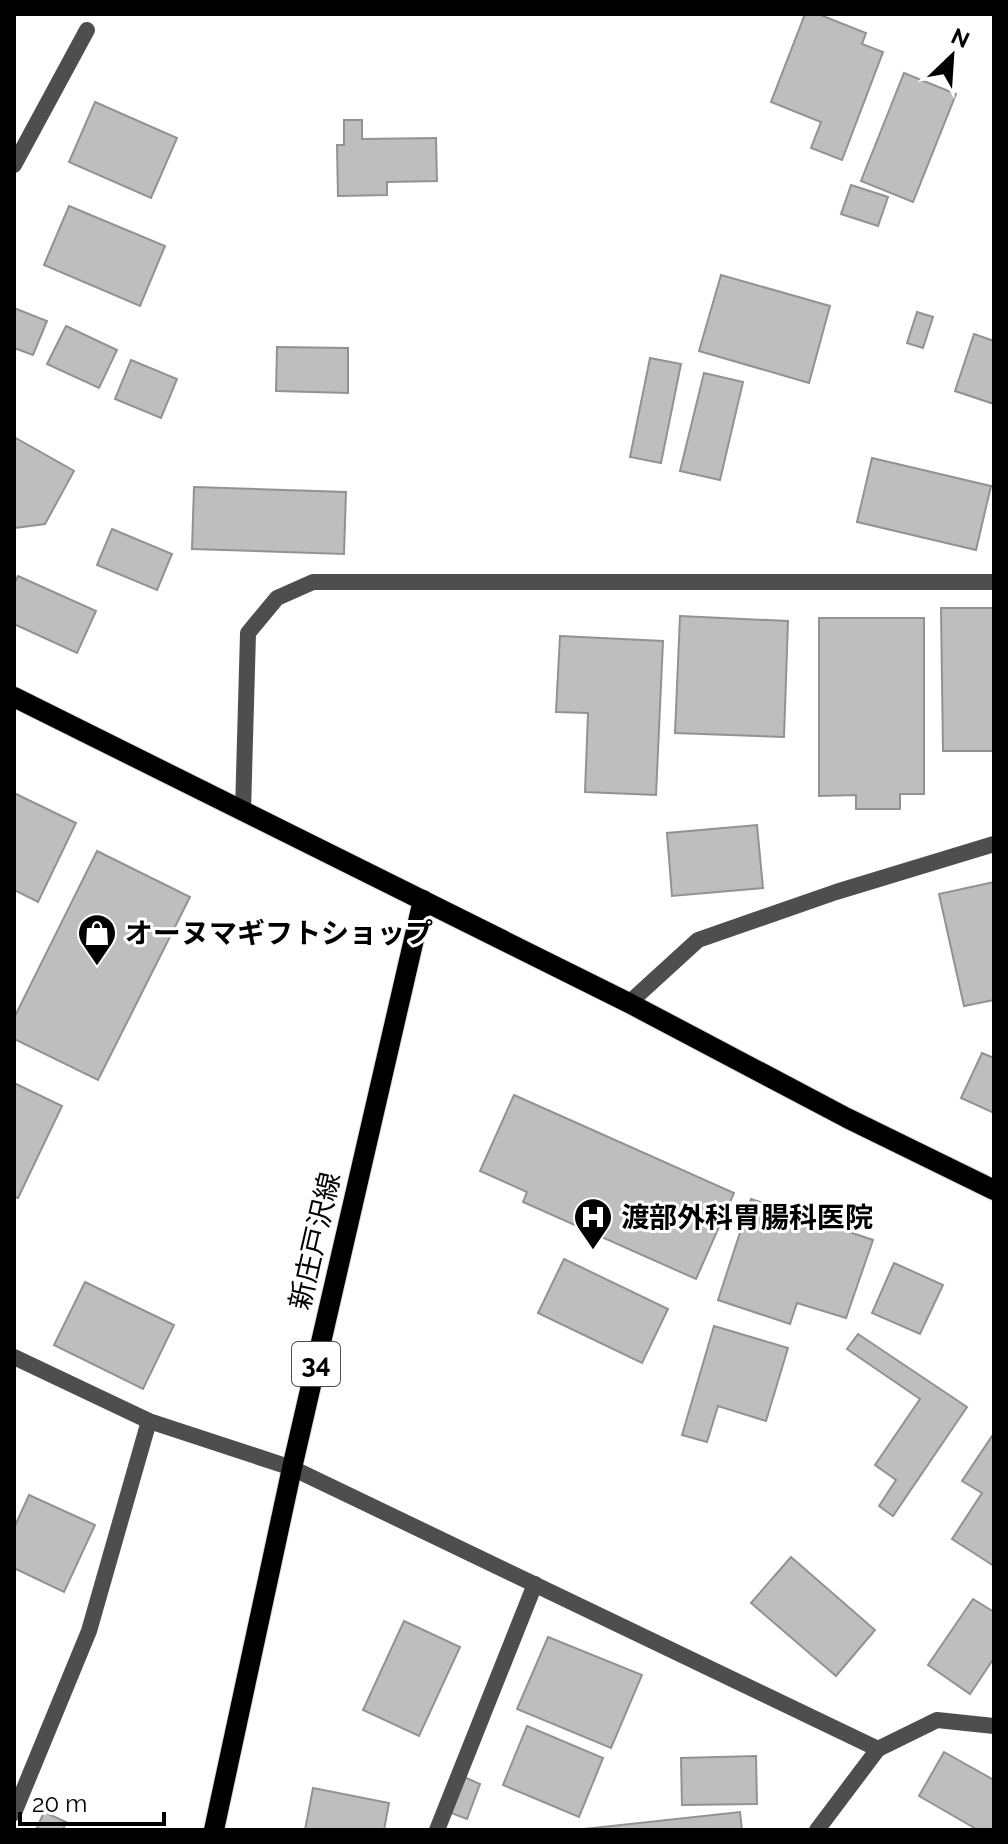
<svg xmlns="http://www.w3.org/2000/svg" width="1008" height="1844" font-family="Raleway,'Noto Sans JP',sans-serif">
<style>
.building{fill:#bebebe;stroke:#929292;stroke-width:2}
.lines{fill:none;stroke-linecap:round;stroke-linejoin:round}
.primary-casing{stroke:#dbdbdb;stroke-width:22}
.service{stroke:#4e4e4e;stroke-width:16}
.minor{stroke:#4e4e4e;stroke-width:16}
.primary{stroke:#000;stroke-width:20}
.labels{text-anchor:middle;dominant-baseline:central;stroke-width:6;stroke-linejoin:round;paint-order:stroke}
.shield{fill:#fff;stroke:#4c4c4c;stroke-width:2}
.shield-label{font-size:26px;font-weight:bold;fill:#000}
.poi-label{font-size:28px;font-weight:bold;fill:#000;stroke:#fff;text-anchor:start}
.street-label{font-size:28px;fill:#000;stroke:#fff}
</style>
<rect width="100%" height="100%" fill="#fff"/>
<g class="building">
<polygon points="805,14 818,14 866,33 862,44 883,52 842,160 811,148 821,122 771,102"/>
<polygon points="904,73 956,94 913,202 861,181"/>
<polygon points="95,102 177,138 151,198 69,162"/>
<polygon points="344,120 362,120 362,139 436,138 437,181 387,182 387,195 338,196 337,145 344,145"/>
<polygon points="851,185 888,197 878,226 841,214"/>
<polygon points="69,206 165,246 140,306 44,265"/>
<polygon points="721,275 830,306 809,383 699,351"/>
<polygon points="14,308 47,321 33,355 14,348"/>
<polygon points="917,312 933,317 923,348 907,343"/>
<polygon points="66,326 117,350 99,388 47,364"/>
<polygon points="974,334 994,341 994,404 955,391"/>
<polygon points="277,347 348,348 348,393 276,391"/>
<polygon points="650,358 681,364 661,463 630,457"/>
<polygon points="131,360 177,379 161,418 115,399"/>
<polygon points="704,373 743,382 720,480 680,471"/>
<polygon points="14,437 74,471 45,524 14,528"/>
<polygon points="872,458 991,486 976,550 857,522"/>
<polygon points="194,487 346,492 344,554 192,549"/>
<polygon points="112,529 172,554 157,590 97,565"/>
<polygon points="18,576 96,611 77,653 14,624 14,584"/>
<polygon points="941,608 994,608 994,751 943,751"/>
<polygon points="680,616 788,621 784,737 675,733"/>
<polygon points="819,618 924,618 924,794 900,794 900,809 856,809 856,795 819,796"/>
<polygon points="560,636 663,641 656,795 585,792 588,713 556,712"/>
<polygon points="14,793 76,823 38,902 14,890"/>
<polygon points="757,825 763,888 672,896 667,833"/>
<polygon points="97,851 190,897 98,1080 14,1039 14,1018"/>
<polygon points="994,882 994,1000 964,1006 939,894"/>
<polygon points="982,1053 994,1058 994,1113 961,1098"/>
<polygon points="14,1083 62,1106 18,1198 14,1197"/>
<polygon points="514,1095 734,1193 696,1279 523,1202 527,1192 480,1171"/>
<polygon points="751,1199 873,1240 846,1318 797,1303 790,1324 718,1300"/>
<polygon points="564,1259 668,1309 642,1363 538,1313"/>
<polygon points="894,1263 943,1285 920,1334 872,1313"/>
<polygon points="85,1282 174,1325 143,1389 54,1345"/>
<polygon points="714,1326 788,1348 766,1421 718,1406 707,1442 682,1435"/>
<polygon points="858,1334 967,1407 893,1516 879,1506 896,1480 875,1465 920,1399 847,1349"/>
<polygon points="992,1436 994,1437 994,1566 952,1539 982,1493 962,1481"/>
<polygon points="29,1495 95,1525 64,1592 14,1568 14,1528"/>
<polygon points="791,1557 875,1630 836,1676 751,1603"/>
<polygon points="973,1599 994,1612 994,1658 970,1694 928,1665"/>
<polygon points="404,1621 460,1647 419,1736 363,1710"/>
<polygon points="548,1637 642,1675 611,1748 517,1709"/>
<polygon points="527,1726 603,1758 579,1817 503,1785"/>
<polygon points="944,1752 994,1780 994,1830 978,1830 919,1796"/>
<polygon points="756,1756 757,1804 682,1805 681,1758"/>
<polygon points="464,1777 480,1784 467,1819 451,1813"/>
<polygon points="313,1788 389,1803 384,1830 305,1830"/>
<polygon points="44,1812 66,1822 63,1830 36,1830"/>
<polygon points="740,1812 742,1830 584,1829"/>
</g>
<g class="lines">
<defs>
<g id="primary">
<polyline points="14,697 629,1003 847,1118 994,1190"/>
<polyline points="214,1830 292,1468 423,900"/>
</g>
</defs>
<use href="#primary" class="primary-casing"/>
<polyline class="service" points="243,811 248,633 277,598 313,582 994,582"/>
<g class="minor">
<polyline points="14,165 87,30"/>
<polyline points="629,1003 698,940 836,892 994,844"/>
<polyline points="14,1357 149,1421 292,1468 878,1749 937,1720 994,1726"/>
<polyline points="14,1813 89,1631 149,1421"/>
<polyline points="437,1830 535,1584"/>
<polyline points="817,1830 878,1749"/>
</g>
<use href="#primary" class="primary"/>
</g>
<defs>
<symbol id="shop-pin" viewBox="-11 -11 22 30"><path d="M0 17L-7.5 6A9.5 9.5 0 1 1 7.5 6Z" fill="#000" stroke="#fff"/><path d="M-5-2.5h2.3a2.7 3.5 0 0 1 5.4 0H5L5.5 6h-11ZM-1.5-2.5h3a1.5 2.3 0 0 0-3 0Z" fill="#fff"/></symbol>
<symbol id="hospital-pin" viewBox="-11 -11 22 30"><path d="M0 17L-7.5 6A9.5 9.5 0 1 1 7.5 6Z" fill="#000" stroke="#fff"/><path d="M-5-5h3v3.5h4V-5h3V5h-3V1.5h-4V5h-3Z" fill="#fff"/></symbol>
</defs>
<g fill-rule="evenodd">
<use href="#shop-pin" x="75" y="911" width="44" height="60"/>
<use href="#hospital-pin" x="571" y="1195" width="44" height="60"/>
</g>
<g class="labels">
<rect class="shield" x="292" y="1342" width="48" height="44" rx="6"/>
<g class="shield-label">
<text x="316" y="1364">34</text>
</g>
<g class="poi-label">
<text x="125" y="933">オーヌマギフトショップ</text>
<text x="621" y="1217">渡部外科胃腸科医院</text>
</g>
<g class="street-label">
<text transform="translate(315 1241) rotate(-77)">新庄戸沢線</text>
</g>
</g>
<rect width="1008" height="1844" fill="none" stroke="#000000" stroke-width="32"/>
<g transform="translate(952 56) rotate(25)" stroke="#ffffff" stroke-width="6" paint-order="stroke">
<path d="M0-6L14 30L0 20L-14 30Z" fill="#000000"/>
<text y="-12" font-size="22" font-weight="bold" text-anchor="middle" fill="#000000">N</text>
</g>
<path d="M20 1812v12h144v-12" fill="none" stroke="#000000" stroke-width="4"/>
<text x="32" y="1812" font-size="24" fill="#000000" stroke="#ffffff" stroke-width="6" paint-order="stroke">20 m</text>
</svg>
